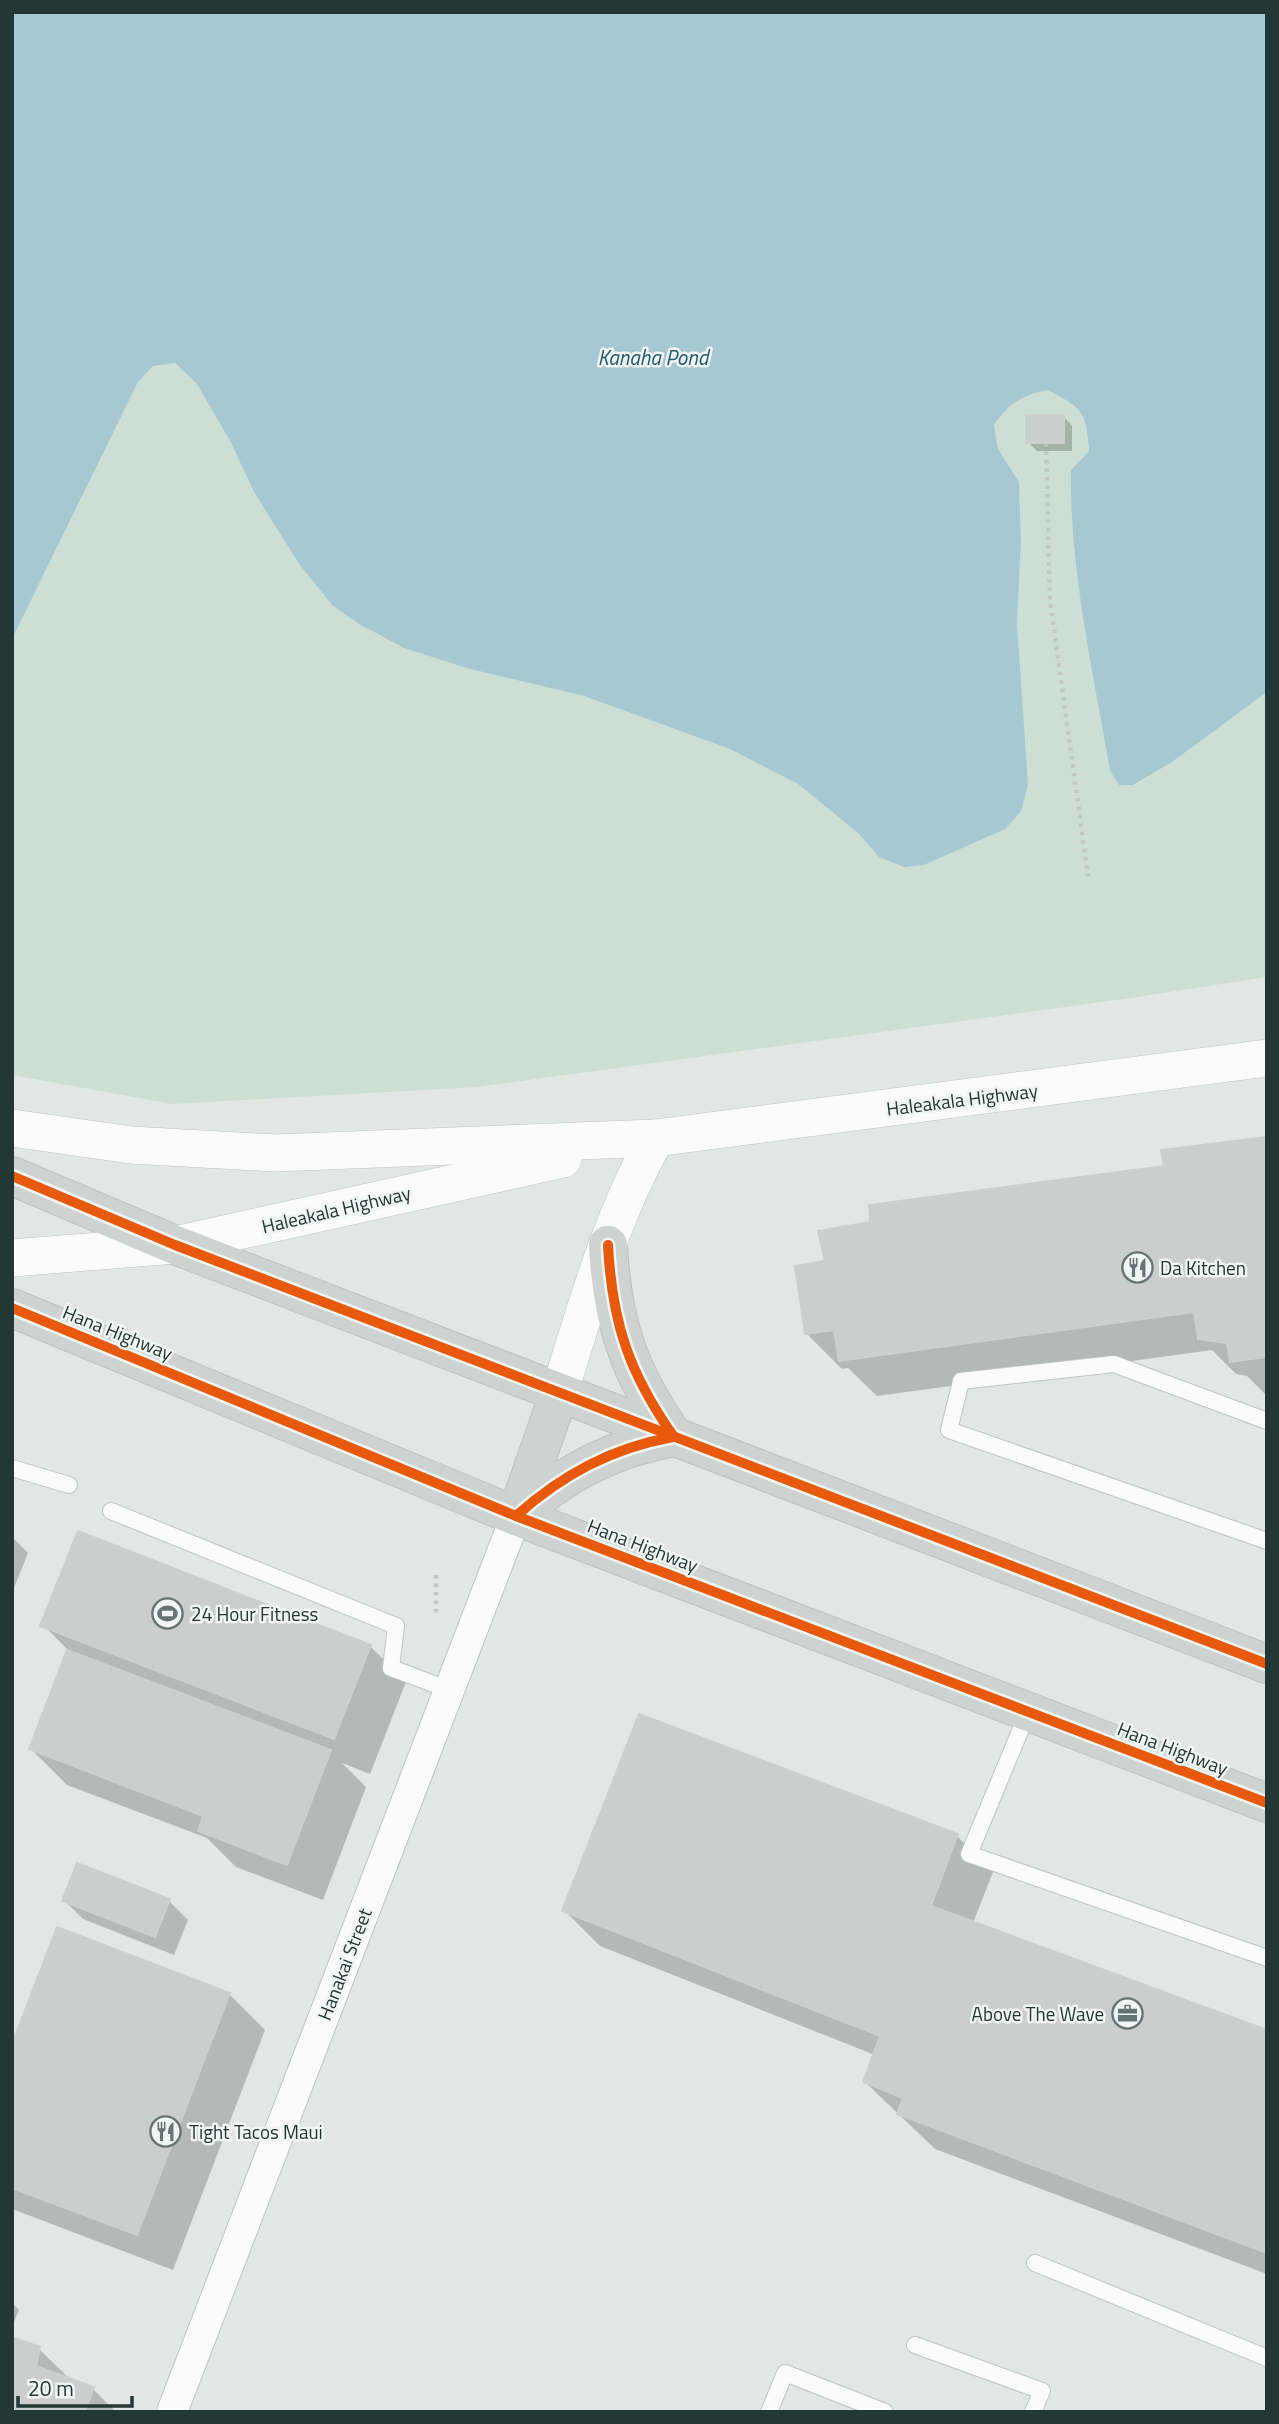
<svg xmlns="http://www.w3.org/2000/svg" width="1279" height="2424" font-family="'Titillium Web',sans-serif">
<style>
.green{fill:#cddfd4}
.water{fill:#a6c8d2}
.shadow{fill:#0003}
.building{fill:#cacecd;stroke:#cbd0ce;stroke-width:2}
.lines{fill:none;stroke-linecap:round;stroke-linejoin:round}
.service-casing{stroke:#bfc4c2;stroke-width:18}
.minor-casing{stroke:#bfc4c2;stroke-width:32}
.tertiary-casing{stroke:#bfc4c2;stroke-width:38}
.primary-casing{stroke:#bcc3c2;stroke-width:40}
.path{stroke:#c0c7c6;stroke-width:4.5;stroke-dasharray:3.5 5;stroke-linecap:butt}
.service{stroke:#fbfbfb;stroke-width:16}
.minor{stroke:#fbfbfb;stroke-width:30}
.tertiary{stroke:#fbfbfb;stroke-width:37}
.primary{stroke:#ced3d2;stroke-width:38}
.cycleway-casing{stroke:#f0f6f4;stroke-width:15}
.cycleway{stroke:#e8590c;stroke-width:10}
.labels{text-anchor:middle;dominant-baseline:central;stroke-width:5;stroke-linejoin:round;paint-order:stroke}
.street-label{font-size:19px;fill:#233835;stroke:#f0f6f4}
.poi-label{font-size:19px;fill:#233835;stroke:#f0f6f4;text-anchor:start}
.water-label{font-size:21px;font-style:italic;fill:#23596e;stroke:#f0f6f4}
</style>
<rect width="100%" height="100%" fill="#e2e7e5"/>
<path class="green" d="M 175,363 L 197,384 L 230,441 L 254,492 L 299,564 L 332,605 L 359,624 L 404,648 L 470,669 L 584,696 L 730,749 L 798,784 L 858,833 L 879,857 L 924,865 L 953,852 L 1017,625 L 1021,539 L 1019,482 L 998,449 L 994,425 C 1010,402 1020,396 1048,390 C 1083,409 1085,411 1089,451 L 1071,470 C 1069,566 1094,675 1110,771 L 1119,785 L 1133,785 L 1172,762 L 1267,692 L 1267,977 L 1131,998 L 477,1087 L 172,1104 L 12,1075 L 12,639 L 138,382 L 153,366 Z"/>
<path class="water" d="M 12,12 L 1267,12 L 1267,692 L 1172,762 L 1133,785 L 1119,785 L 1110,771 C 1094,675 1069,568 1071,470 L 1089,451 C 1086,411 1083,409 1048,390 C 1021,396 1010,402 994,425 L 998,449 L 1019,482 L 1021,539 L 1017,625 L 1028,785 L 1021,811 L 1005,829 L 924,865 L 904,867 L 879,857 L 858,833 L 798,784 L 730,749 L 584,696 L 470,669 L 404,648 L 359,624 L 332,605 L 299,564 L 254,492 L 230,441 L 197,384 L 175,363 L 153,366 L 138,382 L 12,639 Z"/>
<g class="shadow">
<polygon points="1063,416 1072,426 1072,451 1037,451 1028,442"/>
<polygon points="1267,1139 1267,1396 1247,1376 1236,1374 1212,1350 877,1396 848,1368 842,1369 806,1333 827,1262"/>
<polygon points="12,1537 28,1553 12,1593"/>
<polygon points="43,1625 370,1646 406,1682 370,1774 342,1763 366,1787 323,1900 236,1867 207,1838 67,1785 31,1749 69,1651"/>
<polygon points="957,1836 993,1872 973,1923 1267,2032 1267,2274 935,2149 865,2082 875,2055 600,1946 564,1910"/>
<polygon points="64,1900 169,1901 188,1920 174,1955 83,1919"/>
<polygon points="229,1994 265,2030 173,2270 12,2209 12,2048"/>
<polygon points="12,2303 19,2310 12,2327"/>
<polygon points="39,2349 72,2381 93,2389 116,2412 12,2412"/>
</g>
<g class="building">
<rect x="1026" y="415" width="38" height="28"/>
<polygon points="1267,1137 1267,1357 1230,1362 1227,1343 1198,1339 1194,1312 839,1361 834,1330 805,1334 795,1266 825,1261 818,1231 870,1222 869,1205 1164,1166 1161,1150"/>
<polygon points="78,1531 371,1645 334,1739 40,1626"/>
<polygon points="67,1650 331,1750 287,1865 198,1831 203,1816 29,1749"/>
<polygon points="639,1714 958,1834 931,1906 1267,2030 1267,2253 897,2114 903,2098 863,2082 880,2036 562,1911"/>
<polygon points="77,1863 170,1899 155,1937 62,1901"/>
<polygon points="57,1927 230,1993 137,2235 12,2188 12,2044"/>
<polygon points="12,2337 40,2347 36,2366 94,2387 85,2412 12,2412"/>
</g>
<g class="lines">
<defs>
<g id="service">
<polyline points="1267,1421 1114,1364 961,1381 949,1430 1267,1541"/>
<polyline points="12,1468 69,1485"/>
<polyline points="111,1511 396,1626 391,1668 450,1690"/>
<polyline points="1028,1712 969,1854 1267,1958"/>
<polyline points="1035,2263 1267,2358"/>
<polyline points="915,2345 1042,2391 1033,2412"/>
<polyline points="769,2412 785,2373 885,2412"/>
</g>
<polyline id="minor" points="172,2412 516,1516"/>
<g id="tertiary">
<polyline points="12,1128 131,1145 275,1153 656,1138 1267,1058"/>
<polyline points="12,1258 175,1245 563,1159"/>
<path d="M 559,1394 C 586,1307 611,1217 656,1138"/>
</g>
<g id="primary">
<polyline points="12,1176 175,1245 1267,1664"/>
<path d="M 608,1245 C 612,1323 629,1373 674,1437"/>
<polyline points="12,1308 516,1516 1267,1803"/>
<polyline points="517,1514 559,1394"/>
<path d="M 516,1516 C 563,1474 612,1448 674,1437"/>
</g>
</defs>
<use href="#service" class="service-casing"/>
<use href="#minor" class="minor-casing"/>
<use href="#tertiary" class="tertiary-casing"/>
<use href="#primary" class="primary-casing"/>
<g class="path">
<polyline points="1046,443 1050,600 1088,876"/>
<polyline points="436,1575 436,1616"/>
</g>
<use href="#service" class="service"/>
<use href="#minor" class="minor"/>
<use href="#tertiary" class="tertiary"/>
<use href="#primary" class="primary"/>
<defs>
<g id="cycleway">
<polyline points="12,1176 175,1245 1267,1664"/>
<path d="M 608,1245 C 612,1323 629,1373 674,1437"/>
<polyline points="12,1308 516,1516 1267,1803"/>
<path d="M 516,1516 C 563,1474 612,1448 673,1437"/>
</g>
</defs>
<use href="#cycleway" class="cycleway-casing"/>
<use href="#cycleway" class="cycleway"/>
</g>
<defs>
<symbol id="restaurant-ring" viewBox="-11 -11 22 22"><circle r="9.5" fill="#f0f6f4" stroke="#667573" stroke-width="1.5"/><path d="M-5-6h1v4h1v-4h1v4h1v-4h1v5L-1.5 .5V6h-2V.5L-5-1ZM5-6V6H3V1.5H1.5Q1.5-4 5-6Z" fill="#667573"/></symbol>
<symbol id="stadium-ring" viewBox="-11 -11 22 22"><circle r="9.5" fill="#f0f6f4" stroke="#667573" stroke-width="1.5"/><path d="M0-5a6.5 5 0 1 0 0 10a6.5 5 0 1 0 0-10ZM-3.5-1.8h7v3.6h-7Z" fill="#667573"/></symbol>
<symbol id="office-ring" viewBox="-11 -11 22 22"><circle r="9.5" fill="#f0f6f4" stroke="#667573" stroke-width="1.5"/><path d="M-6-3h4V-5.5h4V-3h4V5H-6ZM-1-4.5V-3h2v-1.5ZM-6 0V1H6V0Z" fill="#667573"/></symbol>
</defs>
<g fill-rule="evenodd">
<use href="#restaurant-ring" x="1120" y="1250" width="35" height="35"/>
<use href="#stadium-ring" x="150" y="1596" width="35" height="35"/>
<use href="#office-ring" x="1110" y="1996" width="35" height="35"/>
<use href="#restaurant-ring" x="148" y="2114" width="35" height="35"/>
</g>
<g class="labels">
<g class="street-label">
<text transform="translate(962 1099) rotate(-7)">Haleakala Highway</text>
<text transform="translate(336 1209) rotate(-13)">Haleakala Highway</text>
<text transform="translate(118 1332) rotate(22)">Hana Highway</text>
<text transform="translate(643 1545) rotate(21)">Hana Highway</text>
<text transform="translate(1173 1748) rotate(21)">Hana Highway</text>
<text transform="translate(344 1964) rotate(-69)">Hanakai Street</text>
</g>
<g class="poi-label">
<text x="1160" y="1267">Da Kitchen</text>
<text x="191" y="1613">24 Hour Fitness</text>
<text x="1104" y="2013" text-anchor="end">Above The Wave</text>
<text x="189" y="2131">Tight Tacos Maui</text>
</g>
<g class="water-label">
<text x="653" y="357">Kanaha Pond</text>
</g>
</g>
<rect width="1279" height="2424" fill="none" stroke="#233835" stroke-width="28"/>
<path d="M18 2396v10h114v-10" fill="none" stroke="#233835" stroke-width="3.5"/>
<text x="28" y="2396" font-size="21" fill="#233835" stroke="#f0f6f4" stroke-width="5" paint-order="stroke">20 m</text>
</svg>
